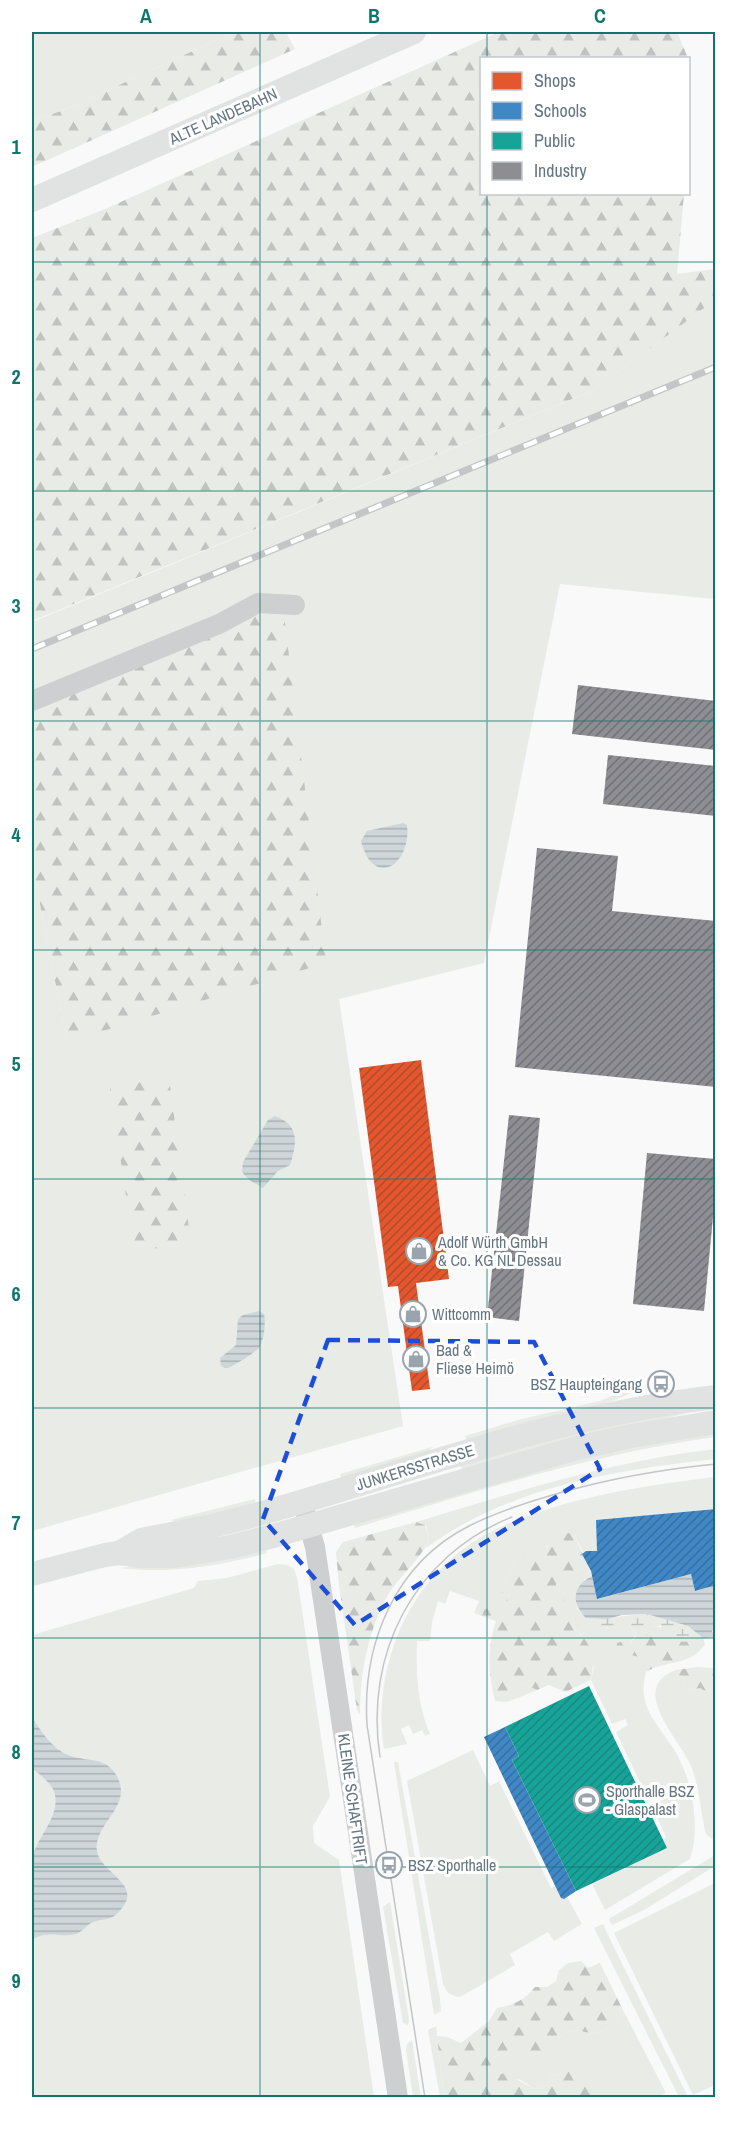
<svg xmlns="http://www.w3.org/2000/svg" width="747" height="2129" font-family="'Archivo Narrow',sans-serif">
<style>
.grass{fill:#e8ebe6}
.forest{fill:url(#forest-firs)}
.wetland{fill:url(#wetland-marsh)}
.water{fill:url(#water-rules)}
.shops{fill:url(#shops-hatch)}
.schools{fill:url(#schools-hatch)}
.public{fill:url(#public-hatch)}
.industry{fill:url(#industry-hatch)}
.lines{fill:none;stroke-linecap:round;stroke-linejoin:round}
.minor{stroke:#cecfd0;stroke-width:20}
.major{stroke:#e1e2e2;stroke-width:24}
.tram{stroke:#c3c5c6;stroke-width:1.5}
.rail-casing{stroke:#c3c5c6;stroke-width:7}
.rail{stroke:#fff;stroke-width:4.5;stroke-dasharray:14;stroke-linecap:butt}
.marked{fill:none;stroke:#1d4ed8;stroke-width:4.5;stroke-dasharray:12 8;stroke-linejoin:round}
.grid{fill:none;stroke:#0f766e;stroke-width:1.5;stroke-opacity:0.55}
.labels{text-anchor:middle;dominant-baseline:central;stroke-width:6;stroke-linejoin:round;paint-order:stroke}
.street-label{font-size:16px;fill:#657683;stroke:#fff}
.poi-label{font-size:16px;fill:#657683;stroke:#fff;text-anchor:start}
.neatline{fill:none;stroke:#0f766e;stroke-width:2}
.grid-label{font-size:20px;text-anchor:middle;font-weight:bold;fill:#0f766e}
</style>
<defs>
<pattern id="forest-firs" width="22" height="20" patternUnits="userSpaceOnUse" patternTransform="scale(1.5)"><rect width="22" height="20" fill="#e8ebe6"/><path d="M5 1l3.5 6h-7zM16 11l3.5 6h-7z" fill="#c0c3c0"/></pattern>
<pattern id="wetland-marsh" width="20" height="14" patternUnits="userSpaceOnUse" patternTransform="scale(1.5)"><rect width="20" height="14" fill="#e8ebe6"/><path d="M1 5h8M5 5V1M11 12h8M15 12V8" fill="none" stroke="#c0c3c0"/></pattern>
<pattern id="water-rules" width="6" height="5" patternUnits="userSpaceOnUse" patternTransform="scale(1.5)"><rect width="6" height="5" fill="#ced6d9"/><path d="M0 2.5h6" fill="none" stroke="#abb2b5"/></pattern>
<pattern id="shops-hatch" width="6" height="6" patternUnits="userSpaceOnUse" patternTransform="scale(1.5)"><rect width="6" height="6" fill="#e4572e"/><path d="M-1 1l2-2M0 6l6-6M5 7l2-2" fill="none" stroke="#b24a2c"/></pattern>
<pattern id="schools-hatch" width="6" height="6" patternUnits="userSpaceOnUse" patternTransform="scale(1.5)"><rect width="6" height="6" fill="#3f88c5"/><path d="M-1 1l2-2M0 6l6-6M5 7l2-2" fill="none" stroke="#376f9e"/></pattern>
<pattern id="public-hatch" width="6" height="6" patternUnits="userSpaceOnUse" patternTransform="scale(1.5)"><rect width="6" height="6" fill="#17a398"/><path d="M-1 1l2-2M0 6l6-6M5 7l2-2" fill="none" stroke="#188981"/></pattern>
<pattern id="industry-hatch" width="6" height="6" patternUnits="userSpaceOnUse" patternTransform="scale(1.5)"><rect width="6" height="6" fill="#8d8d92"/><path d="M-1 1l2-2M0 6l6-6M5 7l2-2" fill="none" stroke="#717277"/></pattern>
</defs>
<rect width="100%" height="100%" fill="#f9f9f9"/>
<g class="grass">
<polygon points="32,32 234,32 67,109 32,121"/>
<polygon points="715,300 715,599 560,584 484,963 339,999 403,1426 32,1531 32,863 67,1042 32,692 32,622 594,390"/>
<polygon points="640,1384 640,1389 613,1401 467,1441 465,1436 518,1420 600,1401"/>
<polygon points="691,1412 463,1470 460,1466 461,1463 641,1417"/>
<path d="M 715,1432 L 715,1437 C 592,1454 474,1492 355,1528 L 353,1523 L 582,1457 Z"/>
<polygon points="432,1447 428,1452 342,1479 340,1474"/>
<path d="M 715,1449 L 715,1459 C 616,1470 507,1487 425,1549 L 429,1541 L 426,1525 L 416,1522 C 515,1492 613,1461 715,1449 Z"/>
<path d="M 715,1477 L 715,1509 L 596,1520 L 597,1551 L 583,1552 L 574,1534 C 555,1543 536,1551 516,1559 L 511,1573 L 501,1583 L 510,1594 L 502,1609 L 484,1610 L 482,1616 L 474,1613 L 479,1601 L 450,1591 L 445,1604 L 438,1601 L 432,1622 L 430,1641 L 417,1641 C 416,1673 417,1704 430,1734 L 425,1736 L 422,1730 L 413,1734 L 409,1725 L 401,1729 L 407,1744 L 384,1749 C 378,1711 383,1673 397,1637 C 413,1595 446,1556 485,1535 C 552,1499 641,1486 715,1477 Z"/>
<polygon points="255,1499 256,1504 176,1522 171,1520"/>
<path d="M 266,1548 L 267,1553 C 219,1566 169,1574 119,1568 Z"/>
<polygon points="278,1564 287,1565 294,1569 297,1577 330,1797 313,1826 314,1843 339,1860 374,2097 32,2098 32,1635 194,1588 198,1581 227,1578"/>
<path d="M 588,1566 L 592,1576 L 584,1580 L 577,1609 L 600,1629 L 614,1626 L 629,1626 L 636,1634 L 630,1643 L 632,1655 L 643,1658 L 641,1667 L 646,1672 C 636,1707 658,1723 675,1751 C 692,1780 701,1826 690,1859 L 605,1910 L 592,1884 L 667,1848 L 663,1840 L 666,1837 L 652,1806 L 664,1799 L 661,1792 L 648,1799 L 616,1732 L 628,1725 L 625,1719 L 612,1724 L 591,1680 L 594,1667 L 581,1634 L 573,1627 L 572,1617 L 564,1609 L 564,1594 L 556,1586 L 556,1581 C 566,1573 577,1573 588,1566 Z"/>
<path d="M 676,1670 L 675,1675 L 683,1676 L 684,1687 L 692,1690 L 700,1688 L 705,1691 L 715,1689 L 715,1841 L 706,1834 C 700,1811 700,1788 691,1766 C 679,1738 627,1688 676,1670 Z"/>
<polygon points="514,1679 537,1690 520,1697 520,1693 509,1687 508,1681"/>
<polygon points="473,1750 490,1786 499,1781 551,1888 556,1886 561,1898 567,1897 582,1924 554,1941 548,1932 510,1954 515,1965 462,1996 457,1997 448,1993 443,1984 407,1781"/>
<polygon points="394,1762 398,1762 440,1999 441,2011 434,2015"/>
<polygon points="715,1855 715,1866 644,1910 612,1925 609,1919"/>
<polygon points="715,1883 715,2085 693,2095 614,1933"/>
<polygon points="390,1902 409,2020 408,2025 403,2023 383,1907"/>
<polygon points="603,1924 606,1931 688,2097 679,2097 594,1928"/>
<path d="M 622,2008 L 666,2093 L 657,2097 L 603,2097 L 603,2086 L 588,2079 L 576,2066 L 562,2073 L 552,2076 L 547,2086 L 534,2089 L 521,2080 L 494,2076 L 488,2069 C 509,2041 519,2063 542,2052 C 553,2047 560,2033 573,2031 C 579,2030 586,2033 592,2033 C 599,2033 607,2028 614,2026 Z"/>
<polygon points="436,2026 444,2097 440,2097 428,2030"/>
<polygon points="412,2040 421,2097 413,2097 406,2050 407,2044"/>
</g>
<g class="forest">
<polygon points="234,32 286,32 295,49 32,167 32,121 67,109"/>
<polygon points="499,32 677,32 688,58 482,58 482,194 684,194 677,274 715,269 715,300 594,390 32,621 32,238 105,209"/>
<polygon points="282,598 326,963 67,1042 32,863 32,692"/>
<polygon points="169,1078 191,1244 134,1251 110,1087"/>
<path d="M 416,1522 L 425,1525 L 429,1541 C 419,1560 401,1575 389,1593 C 368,1630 360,1673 360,1715 L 357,1710 L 339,1585 L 336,1552 L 343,1542 Z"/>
<path d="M 560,1532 L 574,1534 L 588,1566 C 577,1573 566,1573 556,1581 L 556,1586 L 564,1594 L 564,1609 L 572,1617 L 573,1627 C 592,1645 596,1654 591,1680 L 565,1692 L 549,1685 L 537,1690 L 514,1679 L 509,1681 L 509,1687 L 521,1693 L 520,1697 L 507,1702 L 495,1701 C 488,1673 487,1649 496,1621 L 482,1616 L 484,1610 L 493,1605 L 502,1608 L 510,1594 L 501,1592 L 501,1583 L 511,1573 L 516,1559 L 540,1548 L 548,1547 L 551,1537 Z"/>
<path d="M 651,1626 C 673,1626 681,1644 703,1638 L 705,1644 C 691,1667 667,1659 646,1672 L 641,1667 L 642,1658 L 632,1655 L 625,1656 L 616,1650 L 617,1643 L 624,1641 L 630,1643 L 635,1638 L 645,1638 Z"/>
<polygon points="697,1667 715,1668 715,1689 705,1691 700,1688 692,1690 684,1688 683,1676 675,1675 676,1670"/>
<path d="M 581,1961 L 588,1968 L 600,1963 L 622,2008 L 614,2026 C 607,2028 599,2033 592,2033 C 586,2033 579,2030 573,2031 C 560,2033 553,2047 542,2052 C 519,2063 508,2042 488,2069 L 494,2076 L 505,2073 L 534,2089 L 547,2086 L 552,2076 L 562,2073 L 576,2065 L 588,2079 L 603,2086 L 603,2097 L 444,2097 L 437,2036 L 447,2037 L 461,2043 L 489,2021 L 497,2008 C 514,2005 525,2000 535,1987 L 547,1987 L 556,1981 L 559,1970 L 568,1963 Z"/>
</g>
<path class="wetland" d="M 647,1614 L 688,1626 L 703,1638 C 685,1643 669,1646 661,1626 L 651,1626 L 645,1639 L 635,1638 L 636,1633 L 629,1626 L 614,1626 L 600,1629 L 586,1618 C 608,1619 626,1615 647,1614 Z"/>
<g class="water">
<path d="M 403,823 L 407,825 C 412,863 374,891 361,841 L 367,831 Z"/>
<path d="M 275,1116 C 300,1125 297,1143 290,1165 L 278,1171 L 263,1188 L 249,1180 L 242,1172 L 243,1162 L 268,1120 Z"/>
<path d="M 259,1311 L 264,1314 C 266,1322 264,1341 259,1348 C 257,1351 235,1365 230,1367 C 226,1369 225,1368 221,1366 L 220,1358 L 236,1345 L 238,1319 L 243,1315 Z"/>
<path d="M 691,1574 L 695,1591 L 715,1585 L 715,1628 L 712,1631 L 715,1637 L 703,1638 L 688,1626 L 647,1614 L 622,1615 L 607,1619 L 586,1618 C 571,1603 572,1586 592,1576 L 598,1599 Z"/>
<path d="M 32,1718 C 40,1729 49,1744 62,1752 C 81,1764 102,1754 115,1773 C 134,1803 102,1817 97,1843 C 91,1871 144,1881 122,1908 C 112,1922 106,1917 91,1923 C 86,1926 82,1932 76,1934 C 67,1937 54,1933 44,1935 C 40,1935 36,1938 32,1939 C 31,1917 28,1876 33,1856 C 38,1835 62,1815 54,1791 C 50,1782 39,1774 32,1768 Z"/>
</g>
<polygon class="shops" points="421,1060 449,1279 416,1283 430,1389 412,1391 398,1286 388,1287 359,1068"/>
<g class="schools">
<polygon points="716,1509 716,1585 695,1591 691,1574 597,1599 591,1571 582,1554 586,1551 597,1551 596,1520"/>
<polygon points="505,1727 519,1756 512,1760 576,1891 564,1899 561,1898 484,1737"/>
</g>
<polygon class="public" points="589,1686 667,1848 576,1891 512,1760 519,1756 505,1727"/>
<g class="industry">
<polygon points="578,685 716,701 716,750 572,734"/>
<polygon points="608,755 716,766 716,816 603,804"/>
<polygon points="537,848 618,856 612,911 716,921 716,1087 515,1067"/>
<polygon points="509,1115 540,1118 519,1321 487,1317"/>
<polygon points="647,1153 716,1159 716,1186 704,1311 633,1304"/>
</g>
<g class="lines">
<g class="minor">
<polyline points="32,701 219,624 258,603 295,605"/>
<polyline points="302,1501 315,1547 398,2098"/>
</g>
<g class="major">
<polyline points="32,200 414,32"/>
<path d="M 119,1553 L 141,1540 L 212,1526 L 252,1516 C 406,1473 556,1415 716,1397"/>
<polyline points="32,1574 105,1555 119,1553 142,1556 174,1556 230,1547 273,1536 577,1448 631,1436 716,1422"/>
</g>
<g class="tram">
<path d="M 380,1757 C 364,1654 414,1556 512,1517"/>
<path d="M 425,2098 L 367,1725 C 362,1645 394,1564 469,1526 C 498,1511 531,1501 563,1492 C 613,1478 664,1469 716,1464"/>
</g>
<defs>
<polyline id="rail" points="32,649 716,367"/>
</defs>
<use href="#rail" class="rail-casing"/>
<use href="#rail" class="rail"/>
</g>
<path class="marked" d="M 328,1340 L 534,1342 L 600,1469 L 355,1625 L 263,1519 Z"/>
<path class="grid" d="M 260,32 L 260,2098M 487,32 L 487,58M 487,194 L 487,2098M 32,262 L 716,262M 32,491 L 716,491M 32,721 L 716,721M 32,950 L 716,950M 32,1179 L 716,1179M 32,1408 L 716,1408M 32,1638 L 716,1638M 32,1867 L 716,1867"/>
<defs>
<symbol id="shop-ring" viewBox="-11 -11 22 22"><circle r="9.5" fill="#fff" stroke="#99a4ac" stroke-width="1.5"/><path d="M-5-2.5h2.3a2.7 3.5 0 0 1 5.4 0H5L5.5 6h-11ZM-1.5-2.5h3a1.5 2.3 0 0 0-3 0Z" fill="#99a4ac"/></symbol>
<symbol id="bus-ring" viewBox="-11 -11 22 22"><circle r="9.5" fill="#fff" stroke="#99a4ac" stroke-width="1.5"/><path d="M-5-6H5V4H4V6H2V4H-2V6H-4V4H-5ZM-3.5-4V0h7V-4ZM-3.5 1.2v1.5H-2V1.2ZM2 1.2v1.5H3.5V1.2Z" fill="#99a4ac"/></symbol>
<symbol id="stadium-ring" viewBox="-11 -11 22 22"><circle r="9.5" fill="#fff" stroke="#99a4ac" stroke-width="1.5"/><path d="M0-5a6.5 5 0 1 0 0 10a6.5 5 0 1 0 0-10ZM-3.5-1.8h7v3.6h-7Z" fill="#99a4ac"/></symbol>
</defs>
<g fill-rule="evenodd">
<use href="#shop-ring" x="404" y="1236" width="30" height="30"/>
<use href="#shop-ring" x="398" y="1299" width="30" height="30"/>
<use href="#shop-ring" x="401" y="1344" width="30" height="30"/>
<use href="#bus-ring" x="646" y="1369" width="30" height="30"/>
<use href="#stadium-ring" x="572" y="1785" width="30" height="30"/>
<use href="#bus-ring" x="374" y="1850" width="30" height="30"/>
</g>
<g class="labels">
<g class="street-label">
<text transform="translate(223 116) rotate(-24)">ALTE LANDEBAHN</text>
<text transform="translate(415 1467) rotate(-17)">JUNKERSSTRASSE</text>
<text transform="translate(353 1799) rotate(82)">KLEINE SCHAFTRIFT</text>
</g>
<g class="poi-label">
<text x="438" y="1242">Adolf Würth GmbH<tspan x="438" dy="18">&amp; Co. KG NL Dessau</tspan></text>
<text x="432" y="1314">Wittcomm</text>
<text x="436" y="1350">Bad &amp;<tspan x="436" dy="18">Fliese Heimö</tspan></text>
<text x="642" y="1384" text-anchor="end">BSZ Haupteingang</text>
<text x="606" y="1791">Sporthalle BSZ<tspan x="606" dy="18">- Glaspalast</tspan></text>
<text x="408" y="1865">BSZ Sporthalle</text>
</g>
</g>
<rect width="747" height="2129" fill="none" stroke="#ffffff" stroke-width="66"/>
<rect x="480" y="57" width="210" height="138" fill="#ffffff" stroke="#c1c8cd" stroke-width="1.5"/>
<rect x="492" y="72" width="30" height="18" fill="#e4572e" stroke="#c1c8cd" stroke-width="1.5"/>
<text x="534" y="87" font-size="18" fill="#657683">Shops</text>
<rect x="492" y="102" width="30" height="18" fill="#3f88c5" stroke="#c1c8cd" stroke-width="1.5"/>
<text x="534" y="117" font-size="18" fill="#657683">Schools</text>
<rect x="492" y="132" width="30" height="18" fill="#17a398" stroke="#c1c8cd" stroke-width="1.5"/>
<text x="534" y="147" font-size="18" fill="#657683">Public</text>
<rect x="492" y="162" width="30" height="18" fill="#8d8d92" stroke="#c1c8cd" stroke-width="1.5"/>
<text x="534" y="177" font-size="18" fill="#657683">Industry</text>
<rect x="33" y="33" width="681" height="2063" class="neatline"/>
<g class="grid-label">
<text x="146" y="23">A</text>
<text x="374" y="23">B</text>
<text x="600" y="23">C</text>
<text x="16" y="154">1</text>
<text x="16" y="384">2</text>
<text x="16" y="613">3</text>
<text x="16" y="842">4</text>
<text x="16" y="1071">5</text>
<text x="16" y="1301">6</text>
<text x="16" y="1530">7</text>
<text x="16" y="1759">8</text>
<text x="16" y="1988">9</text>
</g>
</svg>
